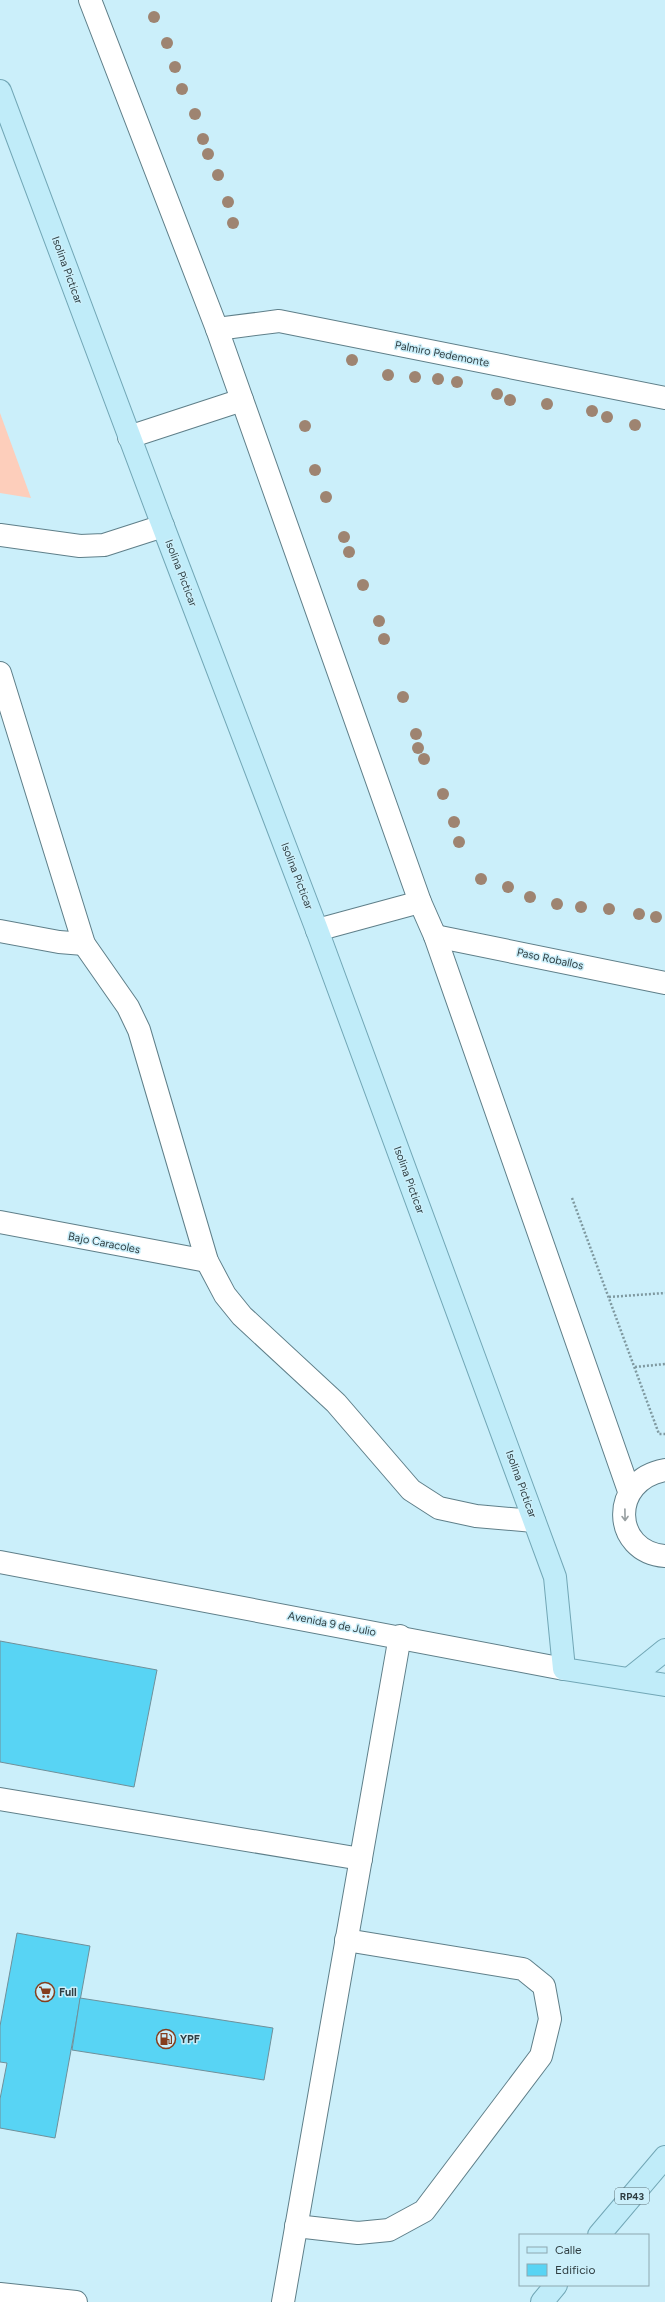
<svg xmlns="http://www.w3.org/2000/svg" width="665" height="2302" font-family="Figtree,sans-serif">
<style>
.green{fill:#fdcebb}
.building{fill:#58d4f4;stroke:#6f909a}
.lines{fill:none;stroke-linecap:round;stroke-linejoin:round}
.minor-casing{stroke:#5f7f89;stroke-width:24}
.major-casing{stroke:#72a7b6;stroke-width:24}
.path{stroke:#7f99a0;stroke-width:2.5;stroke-dasharray:2 2;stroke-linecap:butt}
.minor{stroke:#fff;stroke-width:22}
.major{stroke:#c0ecf9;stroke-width:22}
.tree{fill:#9e8471}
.oneway{stroke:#979ea0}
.labels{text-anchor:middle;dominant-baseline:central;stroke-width:3;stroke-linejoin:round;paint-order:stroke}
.shield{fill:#cbeffa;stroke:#5e7379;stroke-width:1}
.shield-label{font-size:10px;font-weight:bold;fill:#2f3e42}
.street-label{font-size:11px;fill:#2f3e42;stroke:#cbeffa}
.poi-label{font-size:11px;font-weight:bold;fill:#2f3e42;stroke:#cbeffa;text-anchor:start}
</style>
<rect width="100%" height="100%" fill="#cbeffa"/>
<polygon class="green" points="0,413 31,498 0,493"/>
<g class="building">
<polygon points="0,1641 157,1670 134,1787 0,1762"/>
<polygon points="17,1933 90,1946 55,2138 0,2128 0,2099 7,2063 0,2062 0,2026"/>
<polygon points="80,1998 273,2028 264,2080 72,2050"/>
</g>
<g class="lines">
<defs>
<g id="minor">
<polyline points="90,0 217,329 420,902 435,936 629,1491"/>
<polyline points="217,329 279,321 665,398"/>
<polyline points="129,437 242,400"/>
<polyline points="0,535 80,546 104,545 163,526"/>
<polyline points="0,673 84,944 128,1007 139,1030 207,1261 225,1295 242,1316 336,1403 411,1490 439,1508 476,1516 534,1521"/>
<polyline points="317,930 420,902"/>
<polyline points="0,931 59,942 84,944"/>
<polyline points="435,936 665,983"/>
<polyline points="0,1222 207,1261"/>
<path d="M 665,1470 C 609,1480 612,1552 665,1556"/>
<polyline points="0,1562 564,1669"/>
<polyline points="0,1799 361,1859"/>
<polyline points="296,2226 358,2233 389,2230 424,2211 541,2056 550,2019 544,1986 523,1969 346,1940"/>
<polyline points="0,2294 76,2302"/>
<polyline points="283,2302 400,1636"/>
</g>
<g id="major">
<polyline points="0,91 163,526 317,930 555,1577 564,1669 665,1685"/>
<polyline points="629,1679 665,1650"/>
<polyline points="599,2235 665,2157"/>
<polyline points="542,2302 556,2285"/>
</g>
</defs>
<use href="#minor" class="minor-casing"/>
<use href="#major" class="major-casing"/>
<g class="path">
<polyline points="572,1198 659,1434 665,1434"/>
<polyline points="609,1297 665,1293"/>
<polyline points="635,1367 665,1364"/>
</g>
<use href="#minor" class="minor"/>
<use href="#major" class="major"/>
</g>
<g class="tree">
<circle cx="154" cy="17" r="6"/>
<circle cx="167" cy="43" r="6"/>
<circle cx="175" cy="67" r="6"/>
<circle cx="182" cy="89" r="6"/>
<circle cx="195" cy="114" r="6"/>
<circle cx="203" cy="139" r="6"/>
<circle cx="208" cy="154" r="6"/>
<circle cx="218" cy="175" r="6"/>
<circle cx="228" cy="202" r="6"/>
<circle cx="233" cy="223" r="6"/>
<circle cx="352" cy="360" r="6"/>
<circle cx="388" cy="375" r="6"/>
<circle cx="415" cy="377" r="6"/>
<circle cx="438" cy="379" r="6"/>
<circle cx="457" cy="382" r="6"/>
<circle cx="497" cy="394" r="6"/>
<circle cx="510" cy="400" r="6"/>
<circle cx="547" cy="404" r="6"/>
<circle cx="592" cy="411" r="6"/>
<circle cx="607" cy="417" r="6"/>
<circle cx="635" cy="425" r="6"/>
<circle cx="305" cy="426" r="6"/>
<circle cx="315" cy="470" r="6"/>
<circle cx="326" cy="497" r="6"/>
<circle cx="344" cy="537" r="6"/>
<circle cx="349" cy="552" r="6"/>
<circle cx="363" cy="585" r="6"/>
<circle cx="379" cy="621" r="6"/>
<circle cx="384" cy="639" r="6"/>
<circle cx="403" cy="697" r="6"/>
<circle cx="416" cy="734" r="6"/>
<circle cx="418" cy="748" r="6"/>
<circle cx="424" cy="759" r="6"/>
<circle cx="443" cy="794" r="6"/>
<circle cx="454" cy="822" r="6"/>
<circle cx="459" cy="842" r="6"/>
<circle cx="481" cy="879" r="6"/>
<circle cx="508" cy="887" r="6"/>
<circle cx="530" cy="897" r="6"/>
<circle cx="557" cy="904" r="6"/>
<circle cx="581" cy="907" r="6"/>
<circle cx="609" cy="909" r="6"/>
<circle cx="639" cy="914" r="6"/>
<circle cx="656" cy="917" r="6"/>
</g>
<defs><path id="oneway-shaft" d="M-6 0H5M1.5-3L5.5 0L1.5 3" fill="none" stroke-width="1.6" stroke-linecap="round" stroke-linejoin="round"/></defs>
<use class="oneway" href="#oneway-shaft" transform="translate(625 1515) rotate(89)"/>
<defs>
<symbol id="supermarket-ring" viewBox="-11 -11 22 22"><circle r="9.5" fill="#cbeffa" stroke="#853e1d" stroke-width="1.5"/><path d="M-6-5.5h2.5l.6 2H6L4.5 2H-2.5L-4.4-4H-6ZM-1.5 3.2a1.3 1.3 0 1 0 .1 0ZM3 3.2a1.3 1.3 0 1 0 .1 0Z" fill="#853e1d"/></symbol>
<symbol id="fuel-ring" viewBox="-11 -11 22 22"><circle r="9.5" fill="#cbeffa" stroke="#853e1d" stroke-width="1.5"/><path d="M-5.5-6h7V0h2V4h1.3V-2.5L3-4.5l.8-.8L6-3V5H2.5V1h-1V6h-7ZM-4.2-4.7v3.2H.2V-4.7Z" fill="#853e1d"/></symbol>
</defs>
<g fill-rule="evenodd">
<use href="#supermarket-ring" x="34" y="1981" width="22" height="22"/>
<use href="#fuel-ring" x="155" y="2028" width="22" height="22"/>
</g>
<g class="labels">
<rect class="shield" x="615" y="2188" width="34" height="16" rx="3"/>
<g class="shield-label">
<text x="632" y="2196">RP43</text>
</g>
<g class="street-label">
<text transform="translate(67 270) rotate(70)">Isolina Picticar</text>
<text transform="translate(442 354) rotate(11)">Palmiro Pedemonte</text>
<text transform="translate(181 573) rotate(69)">Isolina Picticar</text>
<text transform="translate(297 876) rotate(69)">Isolina Picticar</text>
<text transform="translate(550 959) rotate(12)">Paso Roballos</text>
<text transform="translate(409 1180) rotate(70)">Isolina Picticar</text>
<text transform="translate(104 1243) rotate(11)">Bajo Caracoles</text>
<text transform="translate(521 1484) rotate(70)">Isolina Picticar</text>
<text transform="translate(332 1624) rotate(11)">Avenida 9 de Julio</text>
</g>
<g class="poi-label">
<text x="59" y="1992">Full</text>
<text x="180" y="2039">YPF</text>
</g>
</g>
<rect x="519" y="2234" width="130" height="52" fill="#cbeffa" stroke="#8da8b0"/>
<rect x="527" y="2247" width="20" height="6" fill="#c0ecf9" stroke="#8da8b0"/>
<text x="555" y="2254" font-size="12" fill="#2f3e42">Calle</text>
<rect x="527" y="2264" width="20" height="12" fill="#58d4f4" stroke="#8da8b0"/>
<text x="555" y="2274" font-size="12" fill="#2f3e42">Edificio</text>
</svg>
